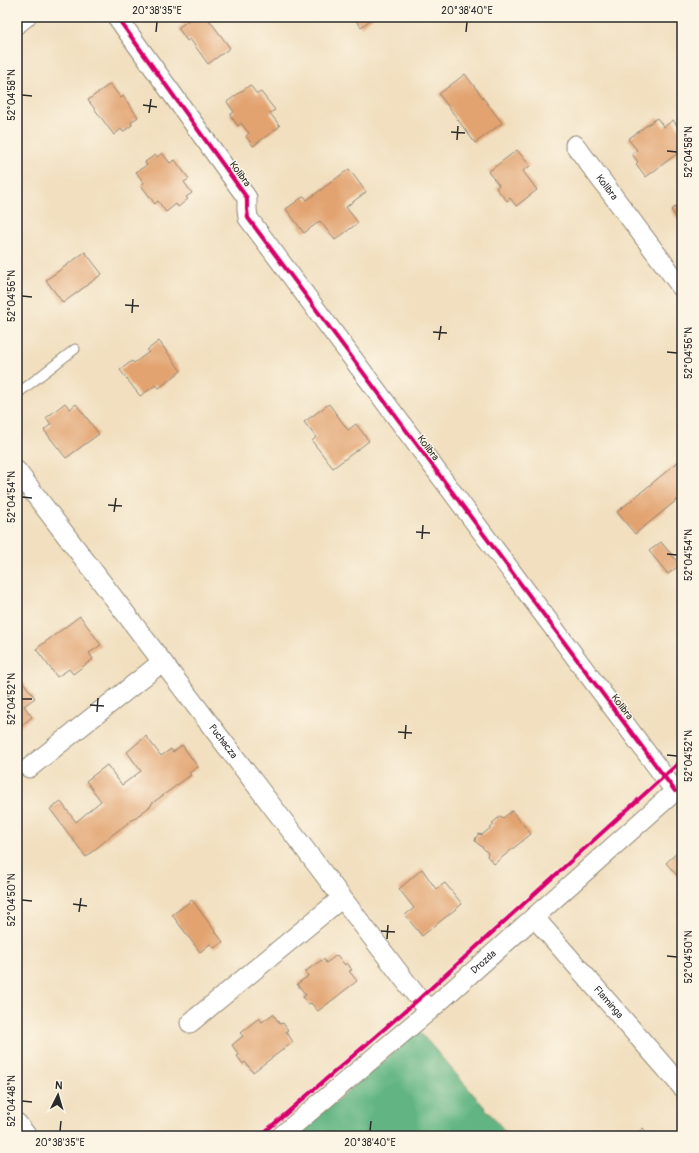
<svg xmlns="http://www.w3.org/2000/svg" width="699" height="1153" font-family="Pangolin,sans-serif">
<style>
.forest{fill:#62b582;stroke:#467056}
.building{fill:#e2a36f}
.lines{fill:none;stroke-linecap:round;stroke-linejoin:round}
.service-casing{stroke:#8e8575;stroke-width:11}
.minor-casing{stroke:#8e8575;stroke-width:21}
.service{stroke:#fff;stroke-width:9}
.minor{stroke:#fff;stroke-width:19}
.cycleway-casing{stroke:#fcf5e5;stroke-width:6}
.cycleway{stroke:#d6006c;stroke-width:4}
.ticks{fill:none;stroke:#2b2b2b;stroke-width:1.5}
.labels{text-anchor:middle;dominant-baseline:central;stroke-width:3;stroke-linejoin:round;paint-order:stroke}
.street-label{font-size:10px;fill:#2b2b2b;stroke:#fcf5e5}
.neatline{fill:none;stroke:#2b2b2b;stroke-width:1.5}
.ticks-label{font-size:10px;text-anchor:middle;fill:#2b2b2b}
</style>
<rect width="100%" height="100%" fill="#fcf5e5"/>
<filter id="ink" filterUnits="userSpaceOnUse"><feTurbulence type="fractalNoise" baseFrequency=".025" numOctaves="2"/><feDisplacementMap in="SourceGraphic" scale="8" xChannelSelector="R" yChannelSelector="G"/><feConvolveMatrix kernelMatrix="1 2 1 2 8 2 1 2 1" color-interpolation-filters="sRGB"/></filter>
<filter id="wash" filterUnits="userSpaceOnUse"><feTurbulence type="fractalNoise" baseFrequency=".012" numOctaves="4" result="noise"/><feDisplacementMap in="SourceGraphic" scale="16" xChannelSelector="R" yChannelSelector="G"/><feGaussianBlur stdDeviation="0.9" result="paint"/><feColorMatrix in="noise" values="0 0 0 0 0 0 0 0 0 0 0 0 0 0 0 0 0 1.4 0 .05"/><feComposite in="paint" operator="in"/></filter>
<g filter="url(#wash)">
<rect width="100%" height="100%" fill="#f1dfbf"/>
<polygon class="forest" points="419,1031 509,1136 295,1136"/>
<g id="blocks">
<g class="building">
<polygon points="193,17 207,17 230,48 208,64 190,39 187,41 178,28"/>
<polygon points="353,17 374,17 361,27"/>
<polygon points="465,74 502,123 475,143 439,94"/>
<polygon points="110,84 121,98 123,96 138,117 131,122 132,125 123,132 121,129 114,135 88,100"/>
<polygon points="250,85 257,94 261,92 275,110 270,113 280,126 253,146 246,136 249,133 241,123 238,126 230,115 234,112 227,102"/>
<polygon points="657,118 664,127 673,120 682,132 682,150 646,177 636,164 638,162 632,154 637,150 628,139"/>
<polygon points="517,150 530,166 523,171 537,190 516,206 510,198 507,201 496,188 499,185 488,172"/>
<polygon points="162,153 170,163 175,160 189,179 184,182 192,193 186,197 188,199 178,207 176,204 166,212 158,201 155,204 141,185 144,183 136,172 147,165 145,162 155,155 157,157"/>
<polygon points="349,169 366,192 346,207 358,223 335,240 320,221 304,233 286,209 304,196 307,200"/>
<polygon points="682,202 682,224 671,210"/>
<polygon points="85,252 102,274 63,303 46,280"/>
<polygon points="159,341 181,371 159,388 156,385 140,396 120,370 132,361 134,363 149,352 147,350"/>
<polygon points="65,403 70,409 76,404 99,434 66,458 44,430 51,424 46,418"/>
<polygon points="329,404 348,430 356,424 369,441 333,468 312,441 316,437 304,422"/>
<polygon points="678,462 682,467 682,496 635,534 617,512"/>
<polygon points="661,542 680,565 668,574 649,551"/>
<polygon points="80,616 101,645 89,653 93,659 73,674 69,669 57,677 36,649"/>
<polygon points="17,674 35,698 24,706 32,717 17,729"/>
<polygon points="146,736 161,756 171,749 173,752 182,745 198,767 189,773 191,775 151,804 152,805 112,835 86,857 50,809 61,802 76,822 101,801 86,781 107,765 122,785 141,771 127,752"/>
<polygon points="512,811 531,834 494,864 487,856 488,853 480,845 478,844 475,841 476,837 479,834 482,835 494,825 492,823 501,816 503,818"/>
<polygon points="682,848 682,881 666,863"/>
<polygon points="422,869 436,889 445,883 462,904 422,936 405,915 414,908 399,889"/>
<polygon points="192,900 223,942 214,948 210,944 200,952 172,915"/>
<polygon points="337,955 345,965 347,963 352,970 349,971 357,981 318,1011 311,1003 308,1004 303,997 306,995 297,984 308,976 305,972 314,965 324,959 326,963"/>
<polygon points="273,1014 280,1024 283,1023 288,1030 286,1031 293,1042 253,1072 245,1062 243,1064 237,1056 239,1055 232,1045 243,1036 240,1033 259,1018 262,1022"/>
<polygon points="643,1128 650,1136 634,1136"/>
</g>
</g>
</g>
<g filter="url(#ink)">
<use href="#blocks" fill-opacity="0" stroke="#8e8575" stroke-width="1"/>
<g class="lines">
<defs>
<polyline id="service" points="17,394 75,349"/>
<g id="minor">
<polyline points="117,17 247,198 247,209 248,218 675,791"/>
<polyline points="17,24 26,17"/>
<path id="s1" d="M 575,145 L 682,288"/>
<path id="s2" d="M 17,471 L 419,999 L 430,1010"/>
<polyline points="29,768 162,662"/>
<path id="s3" d="M 534,917 L 682,1087"/>
<polyline points="190,1023 342,898"/>
<polyline points="17,1123 27,1136"/>
<path id="s4" d="M 281,1136 L 430,1010 L 682,785"/>
</g>
</defs>
<use href="#service" class="service-casing"/>
<use href="#minor" class="minor-casing"/>
<use href="#service" class="service"/>
<use href="#minor" class="minor"/>
<defs>
<g id="cycleway">
<polyline points="117,17 247,198 247,209 248,218 675,791"/>
<polyline points="260,1136 419,999 682,760"/>
</g>
</defs>
<use href="#cycleway" class="cycleway-casing"/>
<use href="#cycleway" class="cycleway"/>
</g>
</g>
<path class="ticks" d="M 156,32 L 157,22M 466,32 L 467,22M 22,95 L 32,96M 143,105 L 157,107M 149,113 L 151,99M 451,132 L 465,133M 457,140 L 458,126M 667,151 L 677,152M 22,296 L 32,297M 125,305 L 139,306M 132,313 L 133,299M 433,332 L 447,333M 439,340 L 441,326M 667,352 L 677,353M 22,497 L 32,498M 108,505 L 122,506M 114,512 L 116,498M 416,532 L 430,533M 422,539 L 423,525M 667,554 L 677,555M 22,699 L 32,699M 90,705 L 104,706M 97,712 L 98,698M 398,732 L 412,733M 405,739 L 406,725M 667,755 L 677,756M 22,900 L 32,901M 73,904 L 87,906M 79,912 L 81,898M 381,931 L 395,932M 387,939 L 388,925M 667,956 L 677,957M 22,1101 L 32,1102M 60,1131 L 61,1121M 370,1131 L 371,1121"/>
<g class="labels">
<g class="street-label">
<text transform="translate(240 174) rotate(54)">Kolibra</text>
<text stroke="none"><textPath href="#s1" startOffset="53">Kolibra</textPath></text>
<text transform="translate(428 448) rotate(53)">Kolibra</text>
<text transform="translate(622 707) rotate(53)">Kolibra</text>
<text stroke="none"><textPath href="#s2" startOffset="340">Puchacza</textPath></text>
<text stroke="none"><textPath href="#s4" startOffset="267">Drozda</textPath></text>
<text stroke="none"><textPath href="#s3" startOffset="113">Flaminga</textPath></text>
</g>
</g>
<rect width="699" height="1153" fill="none" stroke="#fcf5e5" stroke-width="44"/>
<g transform="translate(58 1095) rotate(5)" stroke="#fcf5e5" stroke-width="3" paint-order="stroke">
<path d="M0-3L7 15L0 10L-7 15Z" fill="#2b2b2b"/>
<text y="-6" font-size="11" font-weight="bold" text-anchor="middle" fill="#2b2b2b">N</text>
</g>
<rect x="22" y="22" width="655" height="1109" class="neatline"/>
<g class="ticks-label">
<text x="157" y="14">20°38'35"E</text>
<text x="467" y="14">20°38'40"E</text>
<text transform="translate(11 95) rotate(-90)" y="4">52°04'58"N</text>
<text transform="translate(688 152) rotate(-90)" y="4">52°04'58"N</text>
<text transform="translate(11 296) rotate(-90)" y="4">52°04'56"N</text>
<text transform="translate(688 353) rotate(-90)" y="4">52°04'56"N</text>
<text transform="translate(11 497) rotate(-90)" y="4">52°04'54"N</text>
<text transform="translate(688 555) rotate(-90)" y="4">52°04'54"N</text>
<text transform="translate(11 699) rotate(-90)" y="4">52°04'52"N</text>
<text transform="translate(688 756) rotate(-90)" y="4">52°04'52"N</text>
<text transform="translate(11 900) rotate(-90)" y="4">52°04'50"N</text>
<text transform="translate(688 957) rotate(-90)" y="4">52°04'50"N</text>
<text transform="translate(11 1101) rotate(-90)" y="4">52°04'48"N</text>
<text x="60" y="1146">20°38'35"E</text>
<text x="370" y="1146">20°38'40"E</text>
</g>
</svg>
